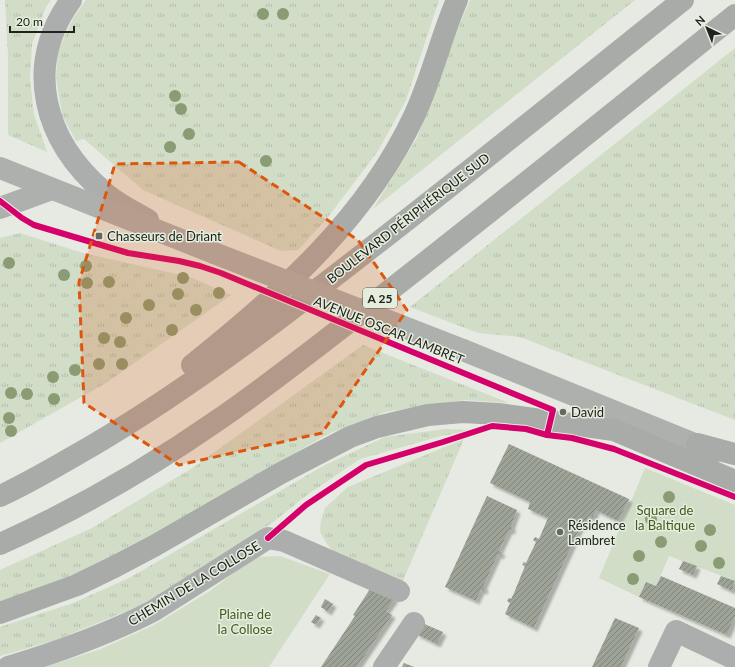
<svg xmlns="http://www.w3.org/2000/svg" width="735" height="667" font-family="Lato,sans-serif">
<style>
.grass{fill:url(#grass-tufts)}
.green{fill:#d2ddc8}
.building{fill:url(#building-hatch);filter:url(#shadow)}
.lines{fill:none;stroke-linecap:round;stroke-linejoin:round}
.minor{stroke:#abaead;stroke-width:22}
.major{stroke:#aeb0ae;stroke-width:22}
.highway{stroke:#a9aba9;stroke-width:22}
.major-bridge{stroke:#aeb0ae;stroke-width:22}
.cycleway-casing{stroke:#e5eede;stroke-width:8}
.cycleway{stroke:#d6006c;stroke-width:6}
.tree{fill:#8a9c74}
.marked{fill:#de560d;fill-opacity:0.2;stroke:#de560d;stroke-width:3;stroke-dasharray:8 5;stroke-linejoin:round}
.poi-dot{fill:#656962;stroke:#e5eede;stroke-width:1.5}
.labels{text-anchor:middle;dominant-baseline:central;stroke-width:3;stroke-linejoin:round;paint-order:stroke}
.shield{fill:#e5eede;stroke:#5b6057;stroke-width:1}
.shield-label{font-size:12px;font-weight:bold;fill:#20231d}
.street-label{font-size:13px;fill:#20231d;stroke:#e5eede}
.poi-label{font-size:13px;fill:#20231d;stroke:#e5eede;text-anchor:start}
.park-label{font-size:13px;fill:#3e5c1a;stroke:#e5eede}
</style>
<defs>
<pattern id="grass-tufts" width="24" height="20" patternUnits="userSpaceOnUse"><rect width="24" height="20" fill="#d2ddc8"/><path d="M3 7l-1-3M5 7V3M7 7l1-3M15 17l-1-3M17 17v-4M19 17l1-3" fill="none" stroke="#b4bdab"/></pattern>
<pattern id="building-hatch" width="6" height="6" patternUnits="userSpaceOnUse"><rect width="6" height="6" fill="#9da397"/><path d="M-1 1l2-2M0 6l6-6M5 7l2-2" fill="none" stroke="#80847b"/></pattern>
<filter id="shadow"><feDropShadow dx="3.5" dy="3.5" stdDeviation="1" flood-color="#0004"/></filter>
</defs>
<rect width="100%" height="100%" fill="#e6eae2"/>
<g class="grass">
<polygon points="5,0 51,0 46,7 32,44 30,79 34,114 47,152 8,135 8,55"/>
<polygon points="86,0 439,0 406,100 378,151 328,217 298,250 281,251 143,190 84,139 76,141 62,115 56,78 58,50 74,17"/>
<polygon points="470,0 635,0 373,209 417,138 450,47"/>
<polygon points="735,48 735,420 520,337 478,333 410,307"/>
<polygon points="20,233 83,253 190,277 231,295 106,383 0,443 0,238"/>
<polygon points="363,345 509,403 465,400 385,412 328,434 119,555 0,606 0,570 92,528 194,467"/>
<polygon points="445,429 475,430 441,436 360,459 307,495 272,523 146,603 56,640 0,656 0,627 73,603 129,578 325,465 385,437"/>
<polygon points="464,439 402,583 334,552 327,544 320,532 321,520 325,508 348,487"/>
</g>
<g class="green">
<polygon points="645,468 735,505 735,581 669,556 656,586 646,582 639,597 599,578"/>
<polygon points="280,556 330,574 269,667 45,667 101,649 154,625 210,591 248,562 259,557"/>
</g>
<g class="building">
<polygon points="509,444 629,499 618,521 596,510 593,518 589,516 584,527 581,525 534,628 505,614 510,603 507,601 509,598 511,599 514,593 523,571 525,566 522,565 524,562 526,563 536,542 533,540 535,537 539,539 548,518 528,509 530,502 490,483"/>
<polygon points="487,496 517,510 511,527 513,528 511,531 509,530 499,551 502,552 500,556 498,554 483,587 485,587 484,591 481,590 476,601 445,587"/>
<polygon points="683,561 697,566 693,575 679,569"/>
<polygon points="661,576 735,608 735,616 727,635 639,597 646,582 656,586"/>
<polygon points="721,576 735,581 732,591 717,584"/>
<polygon points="370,589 395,598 386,611 392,615 357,667 321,667 355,616 353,615"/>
<polygon points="325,599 333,604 328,612 321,607"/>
<polygon points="316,615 321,618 316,625 311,622"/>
<polygon points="615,618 639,628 621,667 592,667"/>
<polygon points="422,623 443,632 437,644 416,634"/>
<polygon points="404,663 414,667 402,667"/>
</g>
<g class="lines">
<g class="minor">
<path d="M 71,0 C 23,67 44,141 104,192 C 116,203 133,211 148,220"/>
<path d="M 8,667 C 58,652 106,635 153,611 L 268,538 L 284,541 L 399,591"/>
<polyline points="384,667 414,623"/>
<polyline points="659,667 676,631 735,659"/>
</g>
<g class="major">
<polyline points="0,168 214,253"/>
<polyline points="0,208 52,189"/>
<polyline points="463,350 714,452"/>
</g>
<g class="highway">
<path d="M 192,365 C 280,295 367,218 415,114 C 432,77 441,37 457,0"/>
<polyline points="697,444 735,454"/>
<path d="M 0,496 C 31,482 60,464 90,447 C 167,402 239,350 310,295 C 436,199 559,99 683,0"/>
<path d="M 0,544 C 76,510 149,468 218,420 C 269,385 318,346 367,308 C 491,212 613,113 735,15"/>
<polyline points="0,613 77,585 116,566 154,546 281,473 350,437 377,427 428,415 463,412 498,414 614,430 735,481"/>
</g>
<polyline class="major-bridge" points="214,253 463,350"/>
<defs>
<g id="cycleway">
<polyline points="0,201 22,218 34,225 128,253 179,261 200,266 221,273 553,410 547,435 572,438 614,449 735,497"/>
<polyline points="268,538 306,505 366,465 443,442 492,426 526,429 547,435"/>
</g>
</defs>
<use href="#cycleway" class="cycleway-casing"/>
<use href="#cycleway" class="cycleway"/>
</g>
<g class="tree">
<circle cx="263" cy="14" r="6"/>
<circle cx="283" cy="14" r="6"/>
<circle cx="175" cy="96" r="6"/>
<circle cx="181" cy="109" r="6"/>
<circle cx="189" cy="134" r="6"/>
<circle cx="170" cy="147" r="6"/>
<circle cx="266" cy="161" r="6"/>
<circle cx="9" cy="263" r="6"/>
<circle cx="86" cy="266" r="6"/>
<circle cx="64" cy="275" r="6"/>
<circle cx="183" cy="278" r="6"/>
<circle cx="109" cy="282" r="6"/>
<circle cx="87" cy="283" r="6"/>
<circle cx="219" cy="293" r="6"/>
<circle cx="178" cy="294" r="6"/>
<circle cx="149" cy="305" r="6"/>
<circle cx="196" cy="310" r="6"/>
<circle cx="126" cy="318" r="6"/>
<circle cx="172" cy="330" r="6"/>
<circle cx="104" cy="338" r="6"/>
<circle cx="120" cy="342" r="6"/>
<circle cx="99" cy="364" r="6"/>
<circle cx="122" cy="364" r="6"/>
<circle cx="75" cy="370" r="6"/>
<circle cx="53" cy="377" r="6"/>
<circle cx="11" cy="393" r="6"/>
<circle cx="27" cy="394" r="6"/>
<circle cx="54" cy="399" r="6"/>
<circle cx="9" cy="418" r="6"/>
<circle cx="11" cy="431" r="6"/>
<circle cx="669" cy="497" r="6"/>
<circle cx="651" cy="519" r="6"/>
<circle cx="710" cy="530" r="6"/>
<circle cx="661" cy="542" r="6"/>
<circle cx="701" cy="546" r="6"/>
<circle cx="639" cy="556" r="6"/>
<circle cx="719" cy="563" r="6"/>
<circle cx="633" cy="579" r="6"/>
</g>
<path class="marked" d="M 239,162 L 358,240 L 407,310 L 322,433 L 179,465 L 84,403 L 79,282 L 115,164 Z"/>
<g class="poi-dot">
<rect x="95" y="232" width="8" height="8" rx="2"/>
<circle cx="563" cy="412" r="4"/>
<circle cx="560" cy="532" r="4"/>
</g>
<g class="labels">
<rect class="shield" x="363" y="288" width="34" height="20" rx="3"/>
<g class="shield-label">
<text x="380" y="298">A 25</text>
</g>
<g class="street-label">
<text transform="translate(408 218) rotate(-38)">BOULEVARD PÉRIPHÉRIQUE SUD</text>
<text transform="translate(389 330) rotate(22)">AVENUE OSCAR LAMBRET</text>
<text transform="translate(194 583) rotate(-31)">CHEMIN DE LA COLLOSE</text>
</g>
<g class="poi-label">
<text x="107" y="236">Chasseurs de Driant</text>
<text x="571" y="412">David</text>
<text x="568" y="525">Résidence<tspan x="568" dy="15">Lambret</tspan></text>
</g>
<g class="park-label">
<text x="665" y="510">Square de<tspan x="665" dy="15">la Baltique</tspan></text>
<text x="245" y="614">Plaine de<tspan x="245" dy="15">la Collose</tspan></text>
</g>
</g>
<g transform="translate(707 28) rotate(317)" stroke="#e5eede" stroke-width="3" paint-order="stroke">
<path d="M0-3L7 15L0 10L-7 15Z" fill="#20231d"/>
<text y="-6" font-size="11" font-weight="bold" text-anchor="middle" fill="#20231d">N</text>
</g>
<path d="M10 26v6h64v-6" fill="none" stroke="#20231d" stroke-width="2"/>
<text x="16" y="26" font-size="12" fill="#20231d" stroke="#e5eede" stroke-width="3" paint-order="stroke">20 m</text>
</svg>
